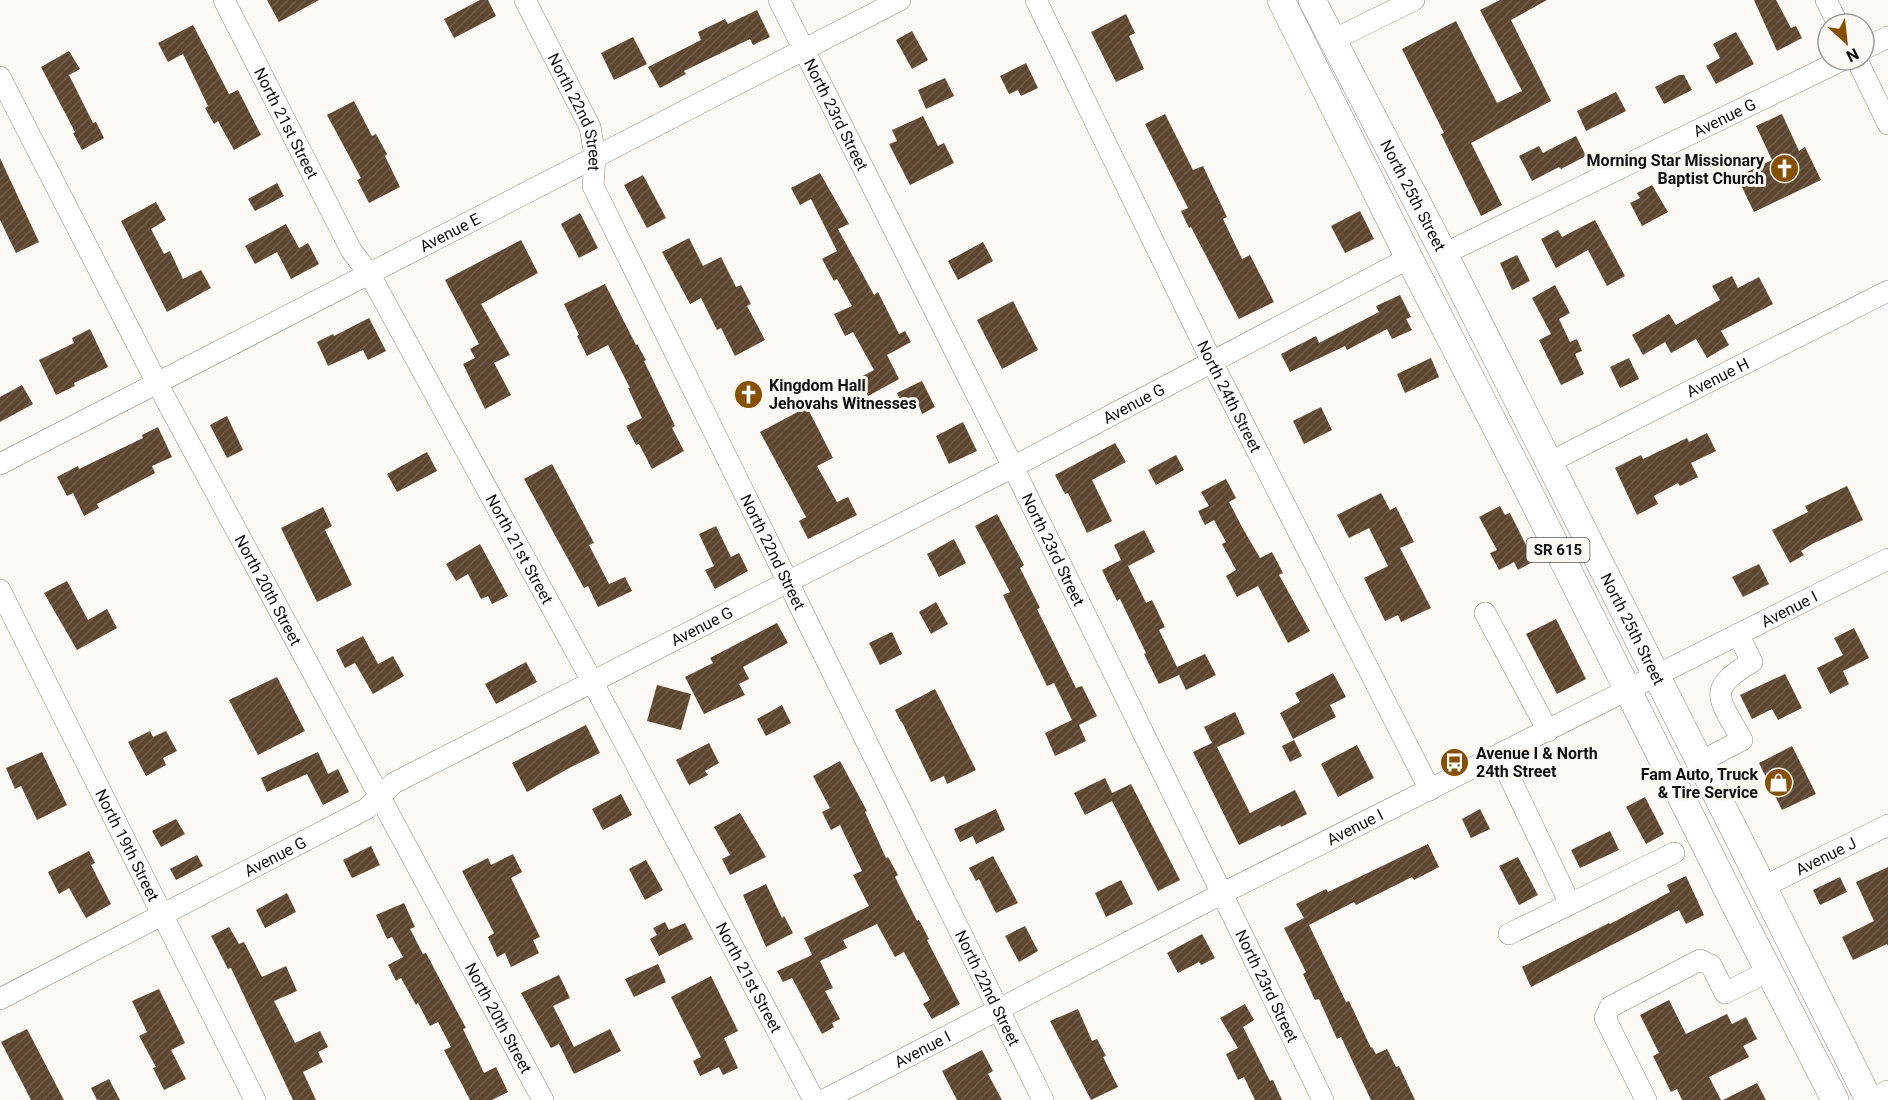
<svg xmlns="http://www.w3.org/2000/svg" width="1888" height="1100" font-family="Roboto,sans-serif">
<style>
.building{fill:url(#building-hatch)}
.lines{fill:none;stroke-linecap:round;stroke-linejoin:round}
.minor-casing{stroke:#8c8884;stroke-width:22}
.major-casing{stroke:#8c8884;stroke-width:28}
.minor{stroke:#fff;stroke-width:21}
.major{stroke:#fff;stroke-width:27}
.labels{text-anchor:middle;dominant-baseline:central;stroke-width:6;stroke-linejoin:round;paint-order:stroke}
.shield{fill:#fcf8f4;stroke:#575553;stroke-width:1.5}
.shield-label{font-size:15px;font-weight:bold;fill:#100f0e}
.street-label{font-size:16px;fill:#100f0e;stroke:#fcf8f4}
.poi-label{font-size:16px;font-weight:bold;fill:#100f0e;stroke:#fcf8f4;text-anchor:end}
</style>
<defs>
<pattern id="building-hatch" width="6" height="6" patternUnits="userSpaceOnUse" patternTransform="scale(1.5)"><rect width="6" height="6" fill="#5e4731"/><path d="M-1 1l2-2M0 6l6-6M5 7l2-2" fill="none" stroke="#705d4c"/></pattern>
</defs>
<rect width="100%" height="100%" fill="#fcf8f4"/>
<g class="building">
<polygon points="267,0 319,0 279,22"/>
<polygon points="480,0 488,0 496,16 454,38 444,19"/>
<polygon points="1500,0 1547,0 1511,20 1551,101 1471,143 1502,205 1481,216 1441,134 1444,133 1402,49 1456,21 1497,103 1522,91 1480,10"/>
<polygon points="1754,0 1776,0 1791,28 1796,26 1802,38 1777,51"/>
<polygon points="757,10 770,37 753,45 750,39 684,71 686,74 660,88 648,67 701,40 698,32 725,19 728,24"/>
<polygon points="1126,14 1135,33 1129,36 1144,69 1116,82 1091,32"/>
<polygon points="193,25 229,94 238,90 261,135 234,150 218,121 214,124 205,108 208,106 183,54 168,62 158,43"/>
<polygon points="912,31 928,60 912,69 896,40"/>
<polygon points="1736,32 1754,64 1716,84 1706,66 1720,58 1713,44"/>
<polygon points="633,37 647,64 614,80 601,53"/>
<polygon points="69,51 80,69 69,75 93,123 96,122 104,138 82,150 73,133 75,132 41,67"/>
<polygon points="1026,63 1038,88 1021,96 1018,90 1009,94 1000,76"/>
<polygon points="1679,75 1684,75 1692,90 1664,104 1655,87"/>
<polygon points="945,78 954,96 926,109 918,90"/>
<polygon points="1616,92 1626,111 1586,131 1577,111"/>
<polygon points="354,101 372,136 376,134 387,154 385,156 400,187 369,203 357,180 361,178 327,115"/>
<polygon points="1165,114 1193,170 1203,166 1227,217 1223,219 1242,259 1250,255 1274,302 1239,319 1191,227 1189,228 1181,211 1188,208 1145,124"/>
<polygon points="1782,114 1799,151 1805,147 1821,180 1754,212 1737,177 1772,160 1756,126"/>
<polygon points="923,116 938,146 944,143 954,163 910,185 889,144 897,141 892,130"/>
<polygon points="1576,136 1586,156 1561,169 1559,167 1532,181 1519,156 1539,146 1543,153"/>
<polygon points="0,158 39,242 16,253 0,220"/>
<polygon points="820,173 849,224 838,229 874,295 878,292 899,334 905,331 911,342 887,355 899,379 868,396 859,378 874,370 853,332 845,336 834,314 852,306 837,279 834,281 822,259 837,251 811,199 800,205 791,188"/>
<polygon points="643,175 666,218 647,228 624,185"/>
<polygon points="277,183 284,196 255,211 248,199"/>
<polygon points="1652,185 1668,212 1642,226 1630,203 1640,198 1637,193"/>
<polygon points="156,202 166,220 151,229 164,254 170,251 183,279 201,270 211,288 167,312 121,221"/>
<polygon points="1360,211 1374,239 1345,253 1331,226"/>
<polygon points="580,213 598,248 579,258 561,224"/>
<polygon points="1595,220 1625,276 1607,286 1588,250 1556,268 1541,239 1558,230 1562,237"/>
<polygon points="286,224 299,248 308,243 319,264 291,279 277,252 255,264 245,246"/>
<polygon points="689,238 703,266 721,257 736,287 741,285 751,304 747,306 765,340 735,356 721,328 717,330 701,298 690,304 662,252"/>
<polygon points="521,240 538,273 481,304 510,355 494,363 511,395 485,409 463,364 475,358 470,349 479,344 445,280"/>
<polygon points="983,242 993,261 958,280 948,261"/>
<polygon points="1517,255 1530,281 1512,290 1500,263"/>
<polygon points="1732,276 1738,288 1759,277 1773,304 1721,331 1729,345 1707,358 1696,339 1671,353 1665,342 1643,355 1632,335 1669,314 1676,325 1720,300 1712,286"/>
<polygon points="605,284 636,345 637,344 646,360 644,361 675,426 672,428 684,451 652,469 639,444 636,445 626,426 642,418 628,388 630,388 608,345 587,356 577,336 579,335 564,304"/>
<polygon points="1555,285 1570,313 1559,319 1570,342 1577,339 1582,351 1575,354 1584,374 1561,385 1539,340 1551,334 1532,298"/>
<polygon points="1400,295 1411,317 1406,319 1412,330 1392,339 1387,329 1347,350 1345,346 1290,372 1281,354 1316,336 1319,343 1379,312 1376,306"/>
<polygon points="1013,301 1038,350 1002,369 977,320"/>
<polygon points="369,318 386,351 368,360 363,350 328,366 317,342 333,334 334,336"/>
<polygon points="90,329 108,367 74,383 75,386 56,395 39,360 74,343 72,338"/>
<polygon points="1431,358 1439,377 1405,393 1397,374"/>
<polygon points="1629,358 1639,379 1620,388 1610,367"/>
<polygon points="922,381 935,407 922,414 919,406 906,412 897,393"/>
<polygon points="22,385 33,404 0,422 0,397"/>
<polygon points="807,407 833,458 817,466 837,502 848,497 857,515 808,539 799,521 806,517 760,432"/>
<polygon points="1321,407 1332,430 1304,444 1293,421"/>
<polygon points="227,416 243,450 227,458 210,425"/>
<polygon points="963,422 977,451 949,464 936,436"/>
<polygon points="158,427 172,457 152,466 155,473 97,504 99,508 84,516 73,493 67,496 57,477 78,466 79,469 143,438 142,435"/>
<polygon points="1707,433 1716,451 1691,463 1698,477 1680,486 1678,483 1654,496 1658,504 1637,515 1615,468 1641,455 1643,459 1687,438 1689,442"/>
<polygon points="1115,443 1126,462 1092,480 1112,521 1087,533 1068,493 1065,494 1055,475"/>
<polygon points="427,452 437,471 397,492 387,474"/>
<polygon points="1176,455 1184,470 1156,485 1148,470"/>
<polygon points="552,464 594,543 589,545 609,584 625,577 632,591 598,607 588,586 584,588 524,479"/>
<polygon points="1226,479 1236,498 1229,502 1242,527 1260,558 1272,552 1283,573 1279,575 1310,631 1288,643 1258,586 1237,597 1226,576 1236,570 1222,544 1226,542 1214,520 1205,525 1198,511 1209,506 1201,492"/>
<polygon points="1847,486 1863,520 1812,544 1801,551 1804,555 1790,563 1772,530 1808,512 1805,506"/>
<polygon points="1381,493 1390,510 1396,507 1414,542 1400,548 1431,608 1401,622 1398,615 1385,621 1364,578 1388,566 1369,528 1349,538 1337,515"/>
<polygon points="1500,506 1505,515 1510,513 1534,561 1518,570 1514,562 1499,570 1490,553 1497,550 1479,517"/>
<polygon points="323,507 332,526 325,530 352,585 317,602 281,528"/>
<polygon points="997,514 1024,565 1020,568 1040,608 1037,609 1076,688 1082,686 1097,716 1079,725 1086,741 1055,756 1045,733 1072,720 1054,683 1047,686 1003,595 1010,592 975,526"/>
<polygon points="716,526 731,557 739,553 748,571 715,589 705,570 714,566 699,534"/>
<polygon points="1144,530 1155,552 1128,566 1146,603 1152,600 1165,627 1159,630 1177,667 1205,654 1216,675 1186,690 1179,675 1159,684 1144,654 1146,653 1120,599 1117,601 1102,570 1121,560 1114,545"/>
<polygon points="954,539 966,563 939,577 927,554"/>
<polygon points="480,544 508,596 492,604 488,596 481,599 468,574 456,581 446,564"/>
<polygon points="1759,564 1769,584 1743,597 1732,577"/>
<polygon points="67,581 88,620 107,609 117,628 77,650 44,593"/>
<polygon points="936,602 948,624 931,634 919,612"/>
<polygon points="1556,619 1586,679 1557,694 1526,634"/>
<polygon points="777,623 788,643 743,667 749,679 739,684 745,695 704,714 685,677 713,663 710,658"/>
<polygon points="1854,628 1869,658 1843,671 1849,684 1830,694 1817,668 1843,655 1834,638"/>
<polygon points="892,632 902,654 880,665 869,643"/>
<polygon points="363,636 378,664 393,656 404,676 373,694 355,663 345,668 336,650"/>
<polygon points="526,662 537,682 496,704 485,684"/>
<polygon points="1333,673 1346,697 1330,705 1336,717 1293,739 1280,713 1300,702 1295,693"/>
<polygon points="1785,674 1802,708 1778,720 1772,709 1752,719 1740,695"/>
<polygon points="277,677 305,731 258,755 229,700"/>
<polygon points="657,685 691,694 681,730 647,721"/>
<polygon points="935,689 976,770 947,784 944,776 931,782 902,722 901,722 895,710"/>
<polygon points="782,705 791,723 766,736 757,719"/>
<polygon points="1235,712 1245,734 1217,747 1250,813 1295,790 1307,814 1281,827 1280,825 1239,845 1193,752 1212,743 1204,727"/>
<polygon points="586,725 600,753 571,767 527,792 512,763"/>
<polygon points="150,731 153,737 166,731 177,751 163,758 166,765 146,776 128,742"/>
<polygon points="1294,740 1302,756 1290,762 1282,746"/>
<polygon points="709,743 719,763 705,771 708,775 689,785 676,760"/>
<polygon points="1357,745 1374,778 1338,797 1321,764"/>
<polygon points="1792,746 1816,794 1782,810 1759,763"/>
<polygon points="42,752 67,805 37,820 21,786 15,789 6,768"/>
<polygon points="318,752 328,774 338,769 349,792 323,805 307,774 267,792 261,778"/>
<polygon points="840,761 867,811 865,812 886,858 888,857 898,875 895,877 917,921 919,920 929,939 927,940 960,1004 932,1019 923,1004 930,1000 904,952 895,957 877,924 843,940 847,948 820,961 833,988 825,991 840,1019 832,1023 834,1027 822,1034 792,978 783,982 777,971 812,955 804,938 869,906 853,875 862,871 840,825 831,830 822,812 830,808 813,776"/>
<polygon points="1105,778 1112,793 1131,784 1180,880 1158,891 1112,801 1085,815 1074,793"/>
<polygon points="621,794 632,815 603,830 592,809"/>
<polygon points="1645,797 1664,834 1646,844 1626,807"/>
<polygon points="996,809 1005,830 976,844 973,836 960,842 954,829"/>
<polygon points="1480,809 1490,829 1471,838 1462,819"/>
<polygon points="740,813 766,857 730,875 722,859 730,855 714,827"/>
<polygon points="176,819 185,834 161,847 152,831"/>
<polygon points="1610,831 1619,850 1580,868 1571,850"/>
<polygon points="1428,844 1439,867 1414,880 1412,877 1356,905 1354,902 1309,925 1346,1002 1349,1001 1371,1048 1372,1047 1376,1054 1387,1049 1396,1067 1399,1066 1415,1100 1371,1100 1341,1037 1337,1039 1319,999 1315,1000 1303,974 1306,972 1284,928 1304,918 1296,904 1326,889 1328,892"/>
<polygon points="371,846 380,865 352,878 343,860"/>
<polygon points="89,851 95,863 91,865 111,904 86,918 69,888 59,894 48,872"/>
<polygon points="513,854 522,872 511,878 540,937 533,940 539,953 511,967 505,953 497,957 488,937 494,933 462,871 488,858 491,865"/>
<polygon points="197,855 203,866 176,880 170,869"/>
<polygon points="993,856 1018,903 996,913 979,879 976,881 969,868"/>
<polygon points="1518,857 1538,895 1519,905 1499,866"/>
<polygon points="646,860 663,890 645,900 629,869"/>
<polygon points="1888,867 1888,946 1887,944 1853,960 1842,937 1874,921 1856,882"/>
<polygon points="1686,876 1704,915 1686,924 1679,910 1531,987 1522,967 1609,923 1610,924 1670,892 1667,885"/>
<polygon points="1840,877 1847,892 1820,905 1813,890"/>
<polygon points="1121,880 1133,904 1106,917 1095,893"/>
<polygon points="766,884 782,918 784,916 793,933 766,947 743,895"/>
<polygon points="287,893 296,912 265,928 256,910"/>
<polygon points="404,903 415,927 410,929 423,954 426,953 445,989 466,1028 463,1029 484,1073 496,1067 508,1092 492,1100 470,1100 444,1050 451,1047 438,1022 430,1026 418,1003 416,1005 401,978 396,981 388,965 403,957 392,937 387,939 376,915"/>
<polygon points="665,922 669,930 685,923 693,939 659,956 650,939 657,935 653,928"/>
<polygon points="1025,926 1038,951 1019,962 1005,936"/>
<polygon points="229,927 239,944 244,942 262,977 286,966 297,991 274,1001 295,1043 320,1031 328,1047 318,1052 323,1062 303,1072 316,1100 293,1100 231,968 228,969 211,936"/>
<polygon points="1202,934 1215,958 1201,965 1199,962 1178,973 1167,953"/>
<polygon points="658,964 666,982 634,997 625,979"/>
<polygon points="559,975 570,998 553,1006 574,1047 610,1029 621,1051 574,1074 559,1044 551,1048 521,993"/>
<polygon points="711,976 738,1031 724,1038 738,1068 723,1075 719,1067 700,1076 693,1061 701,1057 671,997"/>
<polygon points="159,989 185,1043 171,1050 186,1079 164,1090 153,1068 156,1067 139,1036 147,1032 132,1001"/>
<polygon points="1669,1000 1686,1034 1727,1014 1732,1024 1746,1017 1757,1039 1743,1046 1749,1057 1709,1077 1721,1100 1682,1100 1677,1089 1671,1092 1653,1056 1659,1053 1640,1015"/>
<polygon points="1245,1004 1254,1020 1243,1027 1270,1081 1273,1080 1282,1100 1255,1100 1244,1077 1238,1080 1226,1054 1238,1048 1220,1018"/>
<polygon points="1078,1009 1092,1041 1097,1039 1106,1056 1103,1057 1118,1087 1091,1100 1050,1021"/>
<polygon points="27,1029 64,1100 31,1100 1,1042"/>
<polygon points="982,1050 993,1071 988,1074 1002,1100 957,1100 942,1071"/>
<polygon points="109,1079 120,1100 97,1100 91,1088"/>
<polygon points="1757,1083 1766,1100 1723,1100"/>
</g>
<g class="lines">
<defs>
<g id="minor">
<path id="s1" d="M 224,0 L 351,250 L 370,275 L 592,681 L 814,1100"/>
<path id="s2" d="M 525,0 L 590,127 L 595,156 L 593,186 L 1043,1100"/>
<path id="s3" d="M 779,0 L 1013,467 L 1323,1100"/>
<path id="s4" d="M 1036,0 L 1212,362 L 1430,790"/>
<polyline points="1826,0 1838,24"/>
<polyline points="1333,40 1414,0"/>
<polyline points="1864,49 1888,37"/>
<polyline points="1857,60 1888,124"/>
<path id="s5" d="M 0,77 L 157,383 L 543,1100"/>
<path id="s6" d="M 1444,254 L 1842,60"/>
<path id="s7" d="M 1548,463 L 1888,291"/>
<path id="s8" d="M 0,464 L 900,0"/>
<path id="s9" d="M 0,590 L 255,1100"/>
<polyline points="1485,613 1548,731"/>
<polyline points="1499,755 1570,904"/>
<path d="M 1700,762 L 1742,740 C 1720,699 1704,690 1752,662 L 1738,634"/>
<path id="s10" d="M 1763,887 L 1888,825"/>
<polyline points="1509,934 1674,853"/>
<path id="s11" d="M 0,999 L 366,809 L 394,783 L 1013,467 L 1409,258"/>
<path id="s12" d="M 824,1100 L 1223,893 L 1888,559"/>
<polyline points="1646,1100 1605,1018 1610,1007 1700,960 1711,965 1725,993 1769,971"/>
<polyline points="1870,1100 1888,1091"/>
</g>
<g id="major">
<polyline points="1281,0 1409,258 1522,478 1736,907 1835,1100"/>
<path id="s13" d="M 1312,0 L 1444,254 L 1763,887 L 1869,1100"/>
</g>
</defs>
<use href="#minor" class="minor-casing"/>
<use href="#major" class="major-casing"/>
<use href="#minor" class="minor"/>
<use href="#major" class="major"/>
</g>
<defs>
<symbol id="church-disc" viewBox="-11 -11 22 22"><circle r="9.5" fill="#875000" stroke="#fcf8f4"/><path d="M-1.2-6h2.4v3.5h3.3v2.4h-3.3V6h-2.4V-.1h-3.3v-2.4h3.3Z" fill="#fff"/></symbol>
<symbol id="bus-disc" viewBox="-11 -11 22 22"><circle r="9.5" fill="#875000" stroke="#fcf8f4"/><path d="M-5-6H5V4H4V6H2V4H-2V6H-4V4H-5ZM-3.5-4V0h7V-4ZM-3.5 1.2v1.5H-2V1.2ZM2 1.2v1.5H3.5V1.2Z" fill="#fff"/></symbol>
<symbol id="shop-disc" viewBox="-11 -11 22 22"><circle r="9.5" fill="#875000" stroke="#fcf8f4"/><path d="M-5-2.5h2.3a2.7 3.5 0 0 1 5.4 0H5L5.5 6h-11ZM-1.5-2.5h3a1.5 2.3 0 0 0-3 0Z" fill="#fff"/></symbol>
</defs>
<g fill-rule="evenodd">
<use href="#church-disc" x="1768" y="152" width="33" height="33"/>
<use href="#church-disc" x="732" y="378" width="33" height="33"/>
<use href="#bus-disc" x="1438" y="746" width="33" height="33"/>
<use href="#shop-disc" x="1762" y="766" width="33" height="33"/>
</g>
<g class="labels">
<rect class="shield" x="1526.5" y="538" width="63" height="24" rx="4.5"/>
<g class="shield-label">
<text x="1558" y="550">SR 615</text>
</g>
<g class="street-label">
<text stroke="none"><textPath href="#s2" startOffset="124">North 22nd Street</textPath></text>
<text stroke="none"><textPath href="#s3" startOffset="128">North 23rd Street</textPath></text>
<text stroke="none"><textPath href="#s6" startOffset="312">Avenue G</textPath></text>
<text stroke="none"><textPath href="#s1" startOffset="138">North 21st Street</textPath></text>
<text stroke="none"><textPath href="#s13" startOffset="220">North 25th Street</textPath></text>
<text stroke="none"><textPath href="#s8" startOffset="506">Avenue E</textPath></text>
<text stroke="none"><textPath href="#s7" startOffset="190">Avenue H</textPath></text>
<text stroke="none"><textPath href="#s4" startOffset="441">North 24th Street</textPath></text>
<text stroke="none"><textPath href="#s11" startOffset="1282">Avenue G</textPath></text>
<text stroke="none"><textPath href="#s1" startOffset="624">North 21st Street</textPath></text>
<text stroke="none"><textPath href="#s3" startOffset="614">North 23rd Street</textPath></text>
<text stroke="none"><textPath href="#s2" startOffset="610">North 22nd Street</textPath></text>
<text stroke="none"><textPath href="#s5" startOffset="579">North 20th Street</textPath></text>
<text stroke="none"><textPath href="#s12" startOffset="1083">Avenue I</textPath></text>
<text stroke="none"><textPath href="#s11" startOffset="796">Avenue G</textPath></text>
<text stroke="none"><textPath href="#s13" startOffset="706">North 25th Street</textPath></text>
<text stroke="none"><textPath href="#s12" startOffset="597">Avenue I</textPath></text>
<text stroke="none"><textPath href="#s9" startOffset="285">North 19th Street</textPath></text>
<text stroke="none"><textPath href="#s11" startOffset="310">Avenue G</textPath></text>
<text stroke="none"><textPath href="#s10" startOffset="70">Avenue J</textPath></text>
<text stroke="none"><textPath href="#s1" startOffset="1110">North 21st Street</textPath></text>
<text stroke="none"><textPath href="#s3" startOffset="1100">North 23rd Street</textPath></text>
<text stroke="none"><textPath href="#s2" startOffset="1096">North 22nd Street</textPath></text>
<text stroke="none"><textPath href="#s5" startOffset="1065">North 20th Street</textPath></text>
<text stroke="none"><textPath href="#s12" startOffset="111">Avenue I</textPath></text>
</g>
<g class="poi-label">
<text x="1764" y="160">Morning Star Missionary<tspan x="1764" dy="18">Baptist Church</tspan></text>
<text x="769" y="385" text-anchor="start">Kingdom Hall<tspan x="769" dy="18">Jehovahs Witnesses</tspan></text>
<text x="1476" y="753" text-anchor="start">Avenue I &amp; North<tspan x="1476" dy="18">24th Street</tspan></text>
<text x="1758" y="774">Fam Auto, Truck<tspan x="1758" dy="18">&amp; Tire Service</tspan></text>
</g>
</g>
<g transform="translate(1846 42) rotate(153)"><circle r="28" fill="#fcf8f4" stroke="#9e9b98" stroke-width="1.5"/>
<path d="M0-4.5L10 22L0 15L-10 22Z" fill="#875000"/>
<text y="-9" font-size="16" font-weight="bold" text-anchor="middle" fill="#100f0e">N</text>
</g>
</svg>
